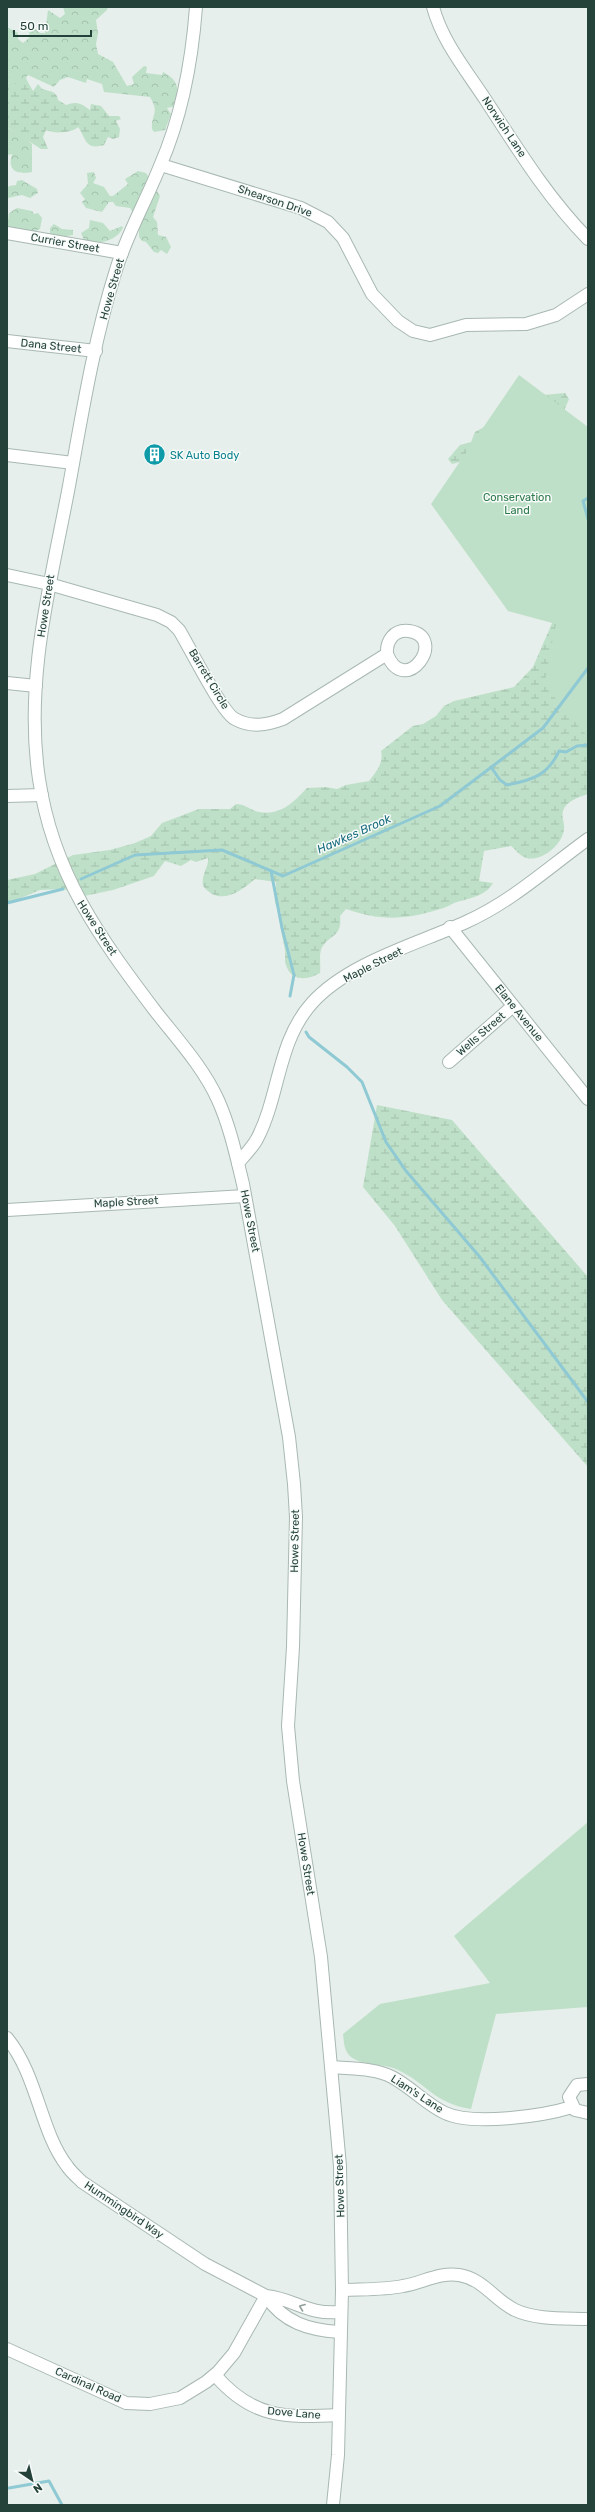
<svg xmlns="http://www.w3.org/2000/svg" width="595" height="2512" font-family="Rubik,sans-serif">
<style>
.forest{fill:url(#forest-crowns)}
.wetland{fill:url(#wetland-marsh)}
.green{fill:#bfe0c8}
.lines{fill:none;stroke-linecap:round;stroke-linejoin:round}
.stream{stroke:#8ec9d4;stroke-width:3}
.minor-casing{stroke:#a8b8b2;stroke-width:14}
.minor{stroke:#fff;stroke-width:12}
.oneway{stroke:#92a09c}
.labels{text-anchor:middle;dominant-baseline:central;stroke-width:3;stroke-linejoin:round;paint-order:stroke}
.street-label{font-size:11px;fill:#24423a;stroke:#f7fbf9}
.culture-label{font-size:11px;fill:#0d838f;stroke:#f7fbf9;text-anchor:start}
.park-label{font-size:11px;fill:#2d7a4b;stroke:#f7fbf9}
.water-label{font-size:12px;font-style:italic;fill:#1c6f80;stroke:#f7fbf9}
</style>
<defs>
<pattern id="forest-crowns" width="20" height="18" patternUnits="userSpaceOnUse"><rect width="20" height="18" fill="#bfe0c8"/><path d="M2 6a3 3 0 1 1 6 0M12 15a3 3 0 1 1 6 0" fill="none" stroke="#a4c1ad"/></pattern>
<pattern id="wetland-marsh" width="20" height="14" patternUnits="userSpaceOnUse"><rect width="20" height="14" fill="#bfe0c8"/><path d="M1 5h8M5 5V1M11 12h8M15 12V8" fill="none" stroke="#a4c1ad"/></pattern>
</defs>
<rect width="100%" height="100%" fill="#e6efeb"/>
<g class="forest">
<path d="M 63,7 L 108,7 L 107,10 L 96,20 L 98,33 L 96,44 L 98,54 L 113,62 L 127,86 L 134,84 L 132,77 L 144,66 L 147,67 L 146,73 L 162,75 L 163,72 C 179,80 179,89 176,106 L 167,108 L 171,114 L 165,130 L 154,132 L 152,129 C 151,114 160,114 150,97 L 104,92 L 102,84 L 87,79 L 86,83 L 68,77 L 60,80 L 54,87 L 28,75 L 26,78 L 29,84 L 9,84 L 7,81 L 7,27 L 18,33 L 18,39 L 23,43 L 30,37 L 29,32 L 35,29 L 40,33 L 45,33 L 48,10 L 60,18 L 65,14 Z"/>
<path d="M 7,127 C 16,133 24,136 32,144 L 32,172 C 17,175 7,171 12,154 L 7,155 Z"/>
<polygon points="138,171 146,173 160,196 153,217 157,222 158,235 166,237 171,247 167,254 161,250 158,253 154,252 146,242 142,241 139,237 139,221 130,208 116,206 113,202 109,202 102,212 86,208 82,202 85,199 80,193 88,184 87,173 94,172 96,178 93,183 104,187 110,196 113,196 128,184 125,179"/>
<polygon points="22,180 37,189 38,193 30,198 22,195 8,198 7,189 9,186 16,185 17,181"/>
<polygon points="17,208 32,211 34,214 38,213 42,218 40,229 33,232 7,230 9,213"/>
<path d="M 90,220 L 103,223 L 110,231 L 122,226 L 123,228 C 115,242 99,245 84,240 L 81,233 L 89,228 Z"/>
<polygon points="54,224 62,229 73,230 73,235 67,236 63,239 50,237 50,228"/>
</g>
<g class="wetland">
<path d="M 7,81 L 9,84 L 29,84 L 33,91 L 38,84 L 42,89 L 53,92 L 57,96 L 58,100 L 66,105 C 76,101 81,103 90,110 L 91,104 L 101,106 L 109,116 L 119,116 L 121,119 L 116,121 L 120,129 L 119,137 L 113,139 L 108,137 L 104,145 C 84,151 86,137 78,127 C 73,133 53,134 46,130 L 43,137 L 48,149 L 41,149 L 7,127 Z"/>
<path d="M 565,393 L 569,399 L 564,411 L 588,431 L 588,794 C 579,797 566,801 563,811 C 561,818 565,823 564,829 C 563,845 538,866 522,856 C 519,854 515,849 511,846 L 484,851 L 479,881 L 493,883 C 486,896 470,898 457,902 C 451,904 446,908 440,909 C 405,920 380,921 346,909 L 340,916 C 343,939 326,935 321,950 C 319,957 321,965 320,973 C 309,980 291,982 286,965 C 284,961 286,955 285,950 C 283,938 278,924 281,912 C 271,902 276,895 276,882 L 255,879 C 239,893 219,906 203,886 C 201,874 209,868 208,858 L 196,862 L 191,860 L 181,866 L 165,861 L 154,876 L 113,890 L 84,896 L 63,889 L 40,890 L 7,904 L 7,880 L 35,874 L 73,855 L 110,850 L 135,843 L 151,836 L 162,823 L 199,809 L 230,809 L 236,804 C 245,804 250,810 259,812 C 280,816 294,802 307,788 L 326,787 L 337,789 L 346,785 L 369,781 C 376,772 384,763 381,751 L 413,726 L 423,724 L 436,716 L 444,706 L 454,701 L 514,687 L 533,667 L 559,607 L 464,461 L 452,464 L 448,459 L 460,445 L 471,442 L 475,432 L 543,395 Z"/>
<polygon points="377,1105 452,1120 588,1277 588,1467 442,1300 395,1226 363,1187"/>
</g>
<g class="green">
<polygon points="519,375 588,427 588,737 544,685 556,624 508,611 431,504"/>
<path d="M 588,1822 L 588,2007 L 496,2014 L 471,2109 C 433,2103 428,2084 398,2070 C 384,2063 363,2066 351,2057 C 344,2051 344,2043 343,2034 L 380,2004 L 490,1983 L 454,1936 Z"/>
</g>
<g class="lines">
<g class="stream">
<polyline points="588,498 583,501 588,519"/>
<path d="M 491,767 L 500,780 L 507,785 C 533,780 548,775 559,751 L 566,752 L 577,746 L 588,745"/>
<polyline points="271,871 282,928 294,975 290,996"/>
<polyline points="81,879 135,855 222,850 283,876 440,806 543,728 588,668"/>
<polyline points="7,903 63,889"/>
<polyline points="306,1032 309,1037 347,1067 362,1082 386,1142 406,1171 479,1256 588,1402"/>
<polyline points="9,2488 49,2481 62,2505"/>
</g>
<defs>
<g id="minor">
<path d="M 196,7 C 192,61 182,116 160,166 C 146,201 127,234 116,270 C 94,340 82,414 69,486 C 51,582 24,680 39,779 C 53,874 100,938 156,1012 C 178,1040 203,1067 218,1100 C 230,1127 236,1155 243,1184 L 289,1437 L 294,1484 L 296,1517 L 293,1647 L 288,1726 L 293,1781 L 321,1957 L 340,2166 L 342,2290 L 338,2455 L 333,2505"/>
<path d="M 433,7 C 442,41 466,70 485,99 C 517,148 547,197 588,239"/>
<polyline points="161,165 301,208 328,222 343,238 372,294 398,321 413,331 430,335 466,325 526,324 556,315 588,294"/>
<polyline points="7,233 122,253"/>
<polyline points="7,341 96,351"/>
<polyline points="7,455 73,463"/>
<path d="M 7,575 L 49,584 L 157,615 L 171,622 L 179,630 C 189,646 222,713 235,719 C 251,728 267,725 283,719 L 387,654 C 405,699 449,637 409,631 C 394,629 386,641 387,654"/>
<polyline points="7,683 36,686"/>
<polyline points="7,796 42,795"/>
<polyline points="450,927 588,1099"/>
<polyline points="449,1062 513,1006"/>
<path d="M 238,1163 C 244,1156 252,1148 257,1139 C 280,1095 277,1042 312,1003 C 348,963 417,944 466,922 C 511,902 548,868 588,839"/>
<polyline points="7,1210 245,1196"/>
<path d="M 7,2038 C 38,2076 40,2131 67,2166 C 71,2172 77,2177 82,2182 L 205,2264 L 266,2296 L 234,2353 L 218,2372 L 206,2382 L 180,2398 L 150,2404 L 126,2403 L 7,2349"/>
<path d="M 332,2067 C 351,2069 375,2068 392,2077 C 411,2087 426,2104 445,2113 C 473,2126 543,2116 572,2107"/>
<polyline points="588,2084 577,2085 569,2097 575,2110 588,2113"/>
<path d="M 342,2290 C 362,2289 383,2290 403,2286 C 422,2283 439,2272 459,2275 C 484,2279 494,2300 515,2310 C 536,2320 566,2318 588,2319"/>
<path d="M 339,2332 C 309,2330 284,2323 266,2296 C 296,2299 306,2315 340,2312"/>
<path d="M 215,2375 C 252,2418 285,2418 338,2415"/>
</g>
</defs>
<use href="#minor" class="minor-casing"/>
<use href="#minor" class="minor"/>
</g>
<defs><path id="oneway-chevron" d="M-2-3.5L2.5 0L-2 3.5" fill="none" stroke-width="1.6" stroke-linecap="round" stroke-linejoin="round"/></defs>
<use class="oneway" href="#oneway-chevron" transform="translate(302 2307) rotate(-159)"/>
<defs>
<symbol id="building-disc" viewBox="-11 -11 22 22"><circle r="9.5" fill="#0f9aa8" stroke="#f7fbf9"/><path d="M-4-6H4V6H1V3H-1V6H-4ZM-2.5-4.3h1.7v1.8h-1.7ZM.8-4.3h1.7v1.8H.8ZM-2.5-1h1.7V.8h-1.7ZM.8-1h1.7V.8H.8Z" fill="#fff"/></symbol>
</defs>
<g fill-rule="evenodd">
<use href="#building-disc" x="142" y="442" width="25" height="25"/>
</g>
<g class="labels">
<g class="street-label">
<text transform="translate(504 127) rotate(56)">Norwich Lane</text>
<text transform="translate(275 201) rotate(19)">Shearson Drive</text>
<text transform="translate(65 243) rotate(10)">Currier Street</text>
<text transform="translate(112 289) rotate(-74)">Howe Street</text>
<text transform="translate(51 346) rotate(6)">Dana Street</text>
<text transform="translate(46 606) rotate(-81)">Howe Street</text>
<text transform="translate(209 679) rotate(59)">Barrett Circle</text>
<text transform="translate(97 928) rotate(57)">Howe Street</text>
<text transform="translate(373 965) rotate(-27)">Maple Street</text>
<text transform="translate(519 1013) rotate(51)">Elane Avenue</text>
<text transform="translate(481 1034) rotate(-41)">Wells Street</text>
<text transform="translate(126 1202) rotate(-3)">Maple Street</text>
<text transform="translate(250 1221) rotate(79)">Howe Street</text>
<text transform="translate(295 1541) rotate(-89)">Howe Street</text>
<text transform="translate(306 1864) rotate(81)">Howe Street</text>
<text transform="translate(417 2094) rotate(33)">Liam's Lane</text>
<text transform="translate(340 2186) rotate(-92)">Howe Street</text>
<text transform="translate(124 2210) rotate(34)">Hummingbird Way</text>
<text transform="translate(88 2385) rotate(24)">Cardinal Road</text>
<text transform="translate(294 2413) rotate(5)">Dove Lane</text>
</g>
<g class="culture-label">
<text x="170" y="455">SK Auto Body</text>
</g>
<g class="park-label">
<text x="517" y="497">Conservation<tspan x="517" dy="13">Land</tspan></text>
</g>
<g class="water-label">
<text transform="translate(354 834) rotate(-24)">Hawkes Brook</text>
</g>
</g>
<rect width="595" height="2512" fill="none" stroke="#24423a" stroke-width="16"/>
<g transform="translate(32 2480) rotate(145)" stroke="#f7fbf9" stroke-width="3" paint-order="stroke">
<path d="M0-3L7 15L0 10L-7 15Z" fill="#24423a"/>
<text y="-6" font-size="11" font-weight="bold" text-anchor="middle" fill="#24423a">N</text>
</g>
<path d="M14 30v6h77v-6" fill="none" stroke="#24423a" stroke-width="2"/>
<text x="20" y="30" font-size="12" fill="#24423a" stroke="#f7fbf9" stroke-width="3" paint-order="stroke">50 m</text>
</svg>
